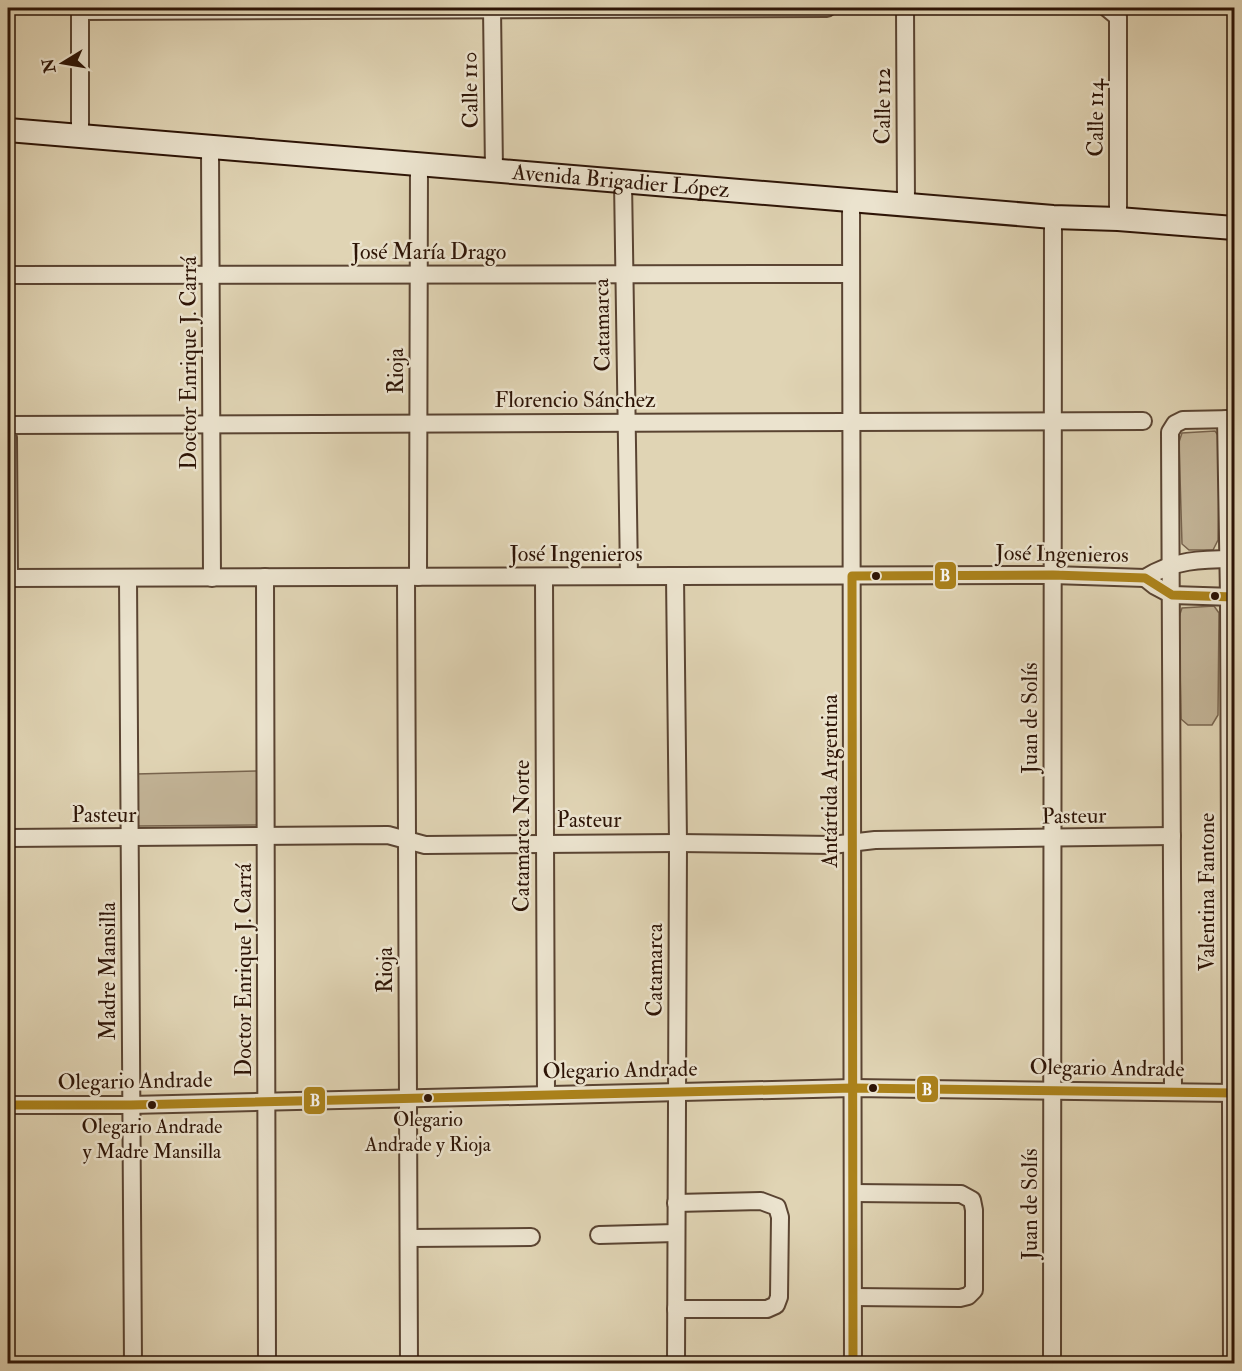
<svg xmlns="http://www.w3.org/2000/svg" width="1242" height="1371" font-family="'IM FELL Double Pica',serif">
<style>
.green{fill:#c2b396;stroke:#78644e;stroke-width:1.5}
.lines{fill:none;stroke-linecap:round;stroke-linejoin:round}
.street-casing{stroke:#5a4432;stroke-width:20}
.secondary-casing{stroke:#2d1406;stroke-width:26}
.street{stroke:#ebe3ce;stroke-width:16}
.secondary{stroke:#ebe3ce;stroke-width:22}
.bus-1-casing{stroke:#ebe3ce;stroke-width:14}
.bus-1{stroke:#ab821b;stroke-width:9}
.bus-dot{fill:#2d1406;stroke:#ebe3ce;stroke-width:2}
.labels{text-anchor:middle;dominant-baseline:central;stroke-width:5;stroke-linejoin:round;paint-order:stroke}
.bus-label{font-size:20px;fill:#2d1406;stroke:#ebe3ce}
.street-label{font-size:22px;fill:#2d1406;stroke:#ebe3ce}
.line-badge{stroke:#ebe3ce;stroke-width:2}
.badge-label{font-size:16px;text-anchor:middle;font-weight:bold;fill:#fff}
</style>
<rect width="100%" height="100%" fill="#e0d4b4"/>
<filter id="stains"><feTurbulence type="fractalNoise" baseFrequency=".00333" numOctaves="4"/><feColorMatrix values="0 0 0 0 .2 0 0 0 0 .09 0 0 0 0 .02 0 0 0 .5 -.17"/></filter>
<radialGradient id="worn" r=".72"><stop offset=".6" stop-color="#630" stop-opacity="0"/><stop offset="1" stop-color="#630" stop-opacity=".3"/></radialGradient>
<g class="green">
<polygon points="1215,431 1220,438 1218,540 1213,550 1189,550 1182,544 1179,442 1182,433"/>
<polygon points="1214,606 1219,613 1218,715 1212,725 1188,725 1181,719 1179,617 1182,608"/>
<polygon points="259,771 258,825 138,826 136,774"/>
</g>
<g class="lines">
<defs>
<g id="street">
<polyline points="80,8 80,136"/>
<polyline points="492,8 494,171"/>
<polyline points="905,8 906,204"/>
<polyline points="1107,8 1118,17 1118,219"/>
<polyline points="80,11 827,8"/>
<polyline points="210,149 212,578"/>
<polyline points="623,181 629,576"/>
<polyline points="851,199 853,1364"/>
<polyline points="8,275 851,274"/>
<polyline points="1226,419 1229,597 1232,1364"/>
<polyline points="8,425 1143,421"/>
<polyline points="8,437 9,578"/>
<polyline points="675,576 678,843 676,1364"/>
<polyline points="265,577 267,1364"/>
<polyline points="406,577 409,1364"/>
<polyline points="418,577 419,164"/>
<polyline points="544,577 546,1094"/>
<polyline points="8,578 1053,575 1145,578"/>
<polyline points="128,578 133,1364"/>
<polyline points="1145,578 1155,586 1172,595 1234,597"/>
<path d="M 1145,578 C 1173,560 1202,559 1234,559"/>
<polyline points="8,838 388,835 425,845 678,843 832,845 875,840 1172,836"/>
<polyline points="1173,1091 1170,432 1175,424 1183,420 1234,419"/>
<polyline points="8,1105 131,1105 853,1088 1234,1093"/>
<polyline points="853,1193 961,1194 972,1200 974,1210 974,1290 968,1296 960,1298 853,1297"/>
<polyline points="676,1203 761,1201 777,1207 780,1217 779,1297 776,1305 767,1309 676,1309"/>
<polyline points="599,1235 676,1233"/>
<polyline points="409,1238 531,1237"/>
<polyline points="1052,1364 1053,217"/>
</g>
<g id="secondary">
<path id="s1" d="M 8,130 L 1053,217 L 1118,219 L 1234,228"/>
</g>
</defs>
<use href="#street" class="street-casing"/>
<use href="#secondary" class="secondary-casing"/>
<use href="#street" class="street"/>
<use href="#secondary" class="secondary"/>
<defs>
<g id="bus-1">
<polyline points="8,1105 131,1105 853,1088 1234,1093"/>
<polyline points="853,1364 852,576 1053,575 1145,578 1172,595 1234,597"/>
</g>
</defs>
<use href="#bus-1" class="bus-1-casing"/>
<use href="#bus-1" class="bus-1"/>
</g>
<g class="bus-dot">
<circle cx="876" cy="576" r="5"/>
<circle cx="1215" cy="596" r="5"/>
<circle cx="873" cy="1088" r="5"/>
<circle cx="428" cy="1098" r="5"/>
<circle cx="152" cy="1105" r="5"/>
</g>
<g class="labels">
<g class="bus-label">
<text x="428" y="1119">Olegario<tspan x="428" dy="25">Andrade y Rioja</tspan></text>
<text x="152" y="1126">Olegario Andrade<tspan x="152" dy="25">y Madre Mansilla</tspan></text>
</g>
<g class="street-label">
<text transform="translate(470 90) rotate(-91)">Calle 110</text>
<text transform="translate(883 106) rotate(-90)">Calle 112</text>
<text transform="translate(1096 118) rotate(-90)">Calle 114</text>
<text stroke="none"><textPath href="#s1" startOffset="615">Avenida Brigadier López</textPath></text>
<text x="429" y="252">José María Drago</text>
<text transform="translate(602 325) rotate(-91)">Catamarca</text>
<text transform="translate(189 363) rotate(-90)">Doctor Enrique J. Carrá</text>
<text transform="translate(396 371) rotate(-90)">Rioja</text>
<text x="575" y="400">Florencio Sánchez</text>
<text x="576" y="554">José Ingenieros</text>
<text transform="translate(1062 554) rotate(1)">José Ingenieros</text>
<text transform="translate(1030 718) rotate(-90)">Juan de Solís</text>
<text transform="translate(830 781) rotate(-90)">Antártida Argentina</text>
<text x="104" y="815">Pasteur</text>
<text transform="translate(1074 816) rotate(-1)">Pasteur</text>
<text x="589" y="820">Pasteur</text>
<text transform="translate(522 836) rotate(-90)">Catamarca Norte</text>
<text transform="translate(1207 892) rotate(-90)">Valentina Fantone</text>
<text transform="translate(244 970) rotate(-90)">Doctor Enrique J. Carrá</text>
<text transform="translate(385 970) rotate(-90)">Rioja</text>
<text transform="translate(655 970) rotate(-90)">Catamarca</text>
<text transform="translate(108 971) rotate(-90)">Madre Mansilla</text>
<text transform="translate(1107 1068) rotate(1)">Olegario Andrade</text>
<text transform="translate(620 1070) rotate(-1)">Olegario Andrade</text>
<text transform="translate(135 1081) rotate(-1)">Olegario Andrade</text>
<text transform="translate(1030 1204) rotate(-90)">Juan de Solís</text>
</g>
</g>
<g class="line-badge">
<rect x="934" y="561" width="23" height="29" rx="6" fill="#ab821b"/>
<rect x="916" y="1075" width="23" height="28" rx="6" fill="#ab821b"/>
<rect x="303" y="1086" width="23" height="29" rx="6" fill="#ab821b"/>
</g>
<g class="badge-label">
<text x="945" y="581">B</text>
<text x="927" y="1095">B</text>
<text x="315" y="1106">B</text>
</g>
<rect width="1242" height="1371" fill="none" stroke="#e0d4b4" stroke-width="30"/>
<rect x="9" y="9" width="1224" height="1353" fill="none" stroke="#2d1406" stroke-width="3"/>
<rect x="15" y="15" width="1212" height="1341" fill="none" stroke="#2d1406" stroke-width="1.5"/>
<g transform="translate(63 63) rotate(259)" stroke="#ebe3ce" stroke-width="4.5" paint-order="stroke">
<path d="M0-4.5L10 22L0 15L-10 22Z" fill="#2d1406"/>
<text y="-9" font-size="16" font-weight="bold" text-anchor="middle" fill="#2d1406">N</text>
</g>
<rect width="100%" height="100%" filter="url(#stains)"/>
<rect width="100%" height="100%" fill="url(#worn)"/>
</svg>
